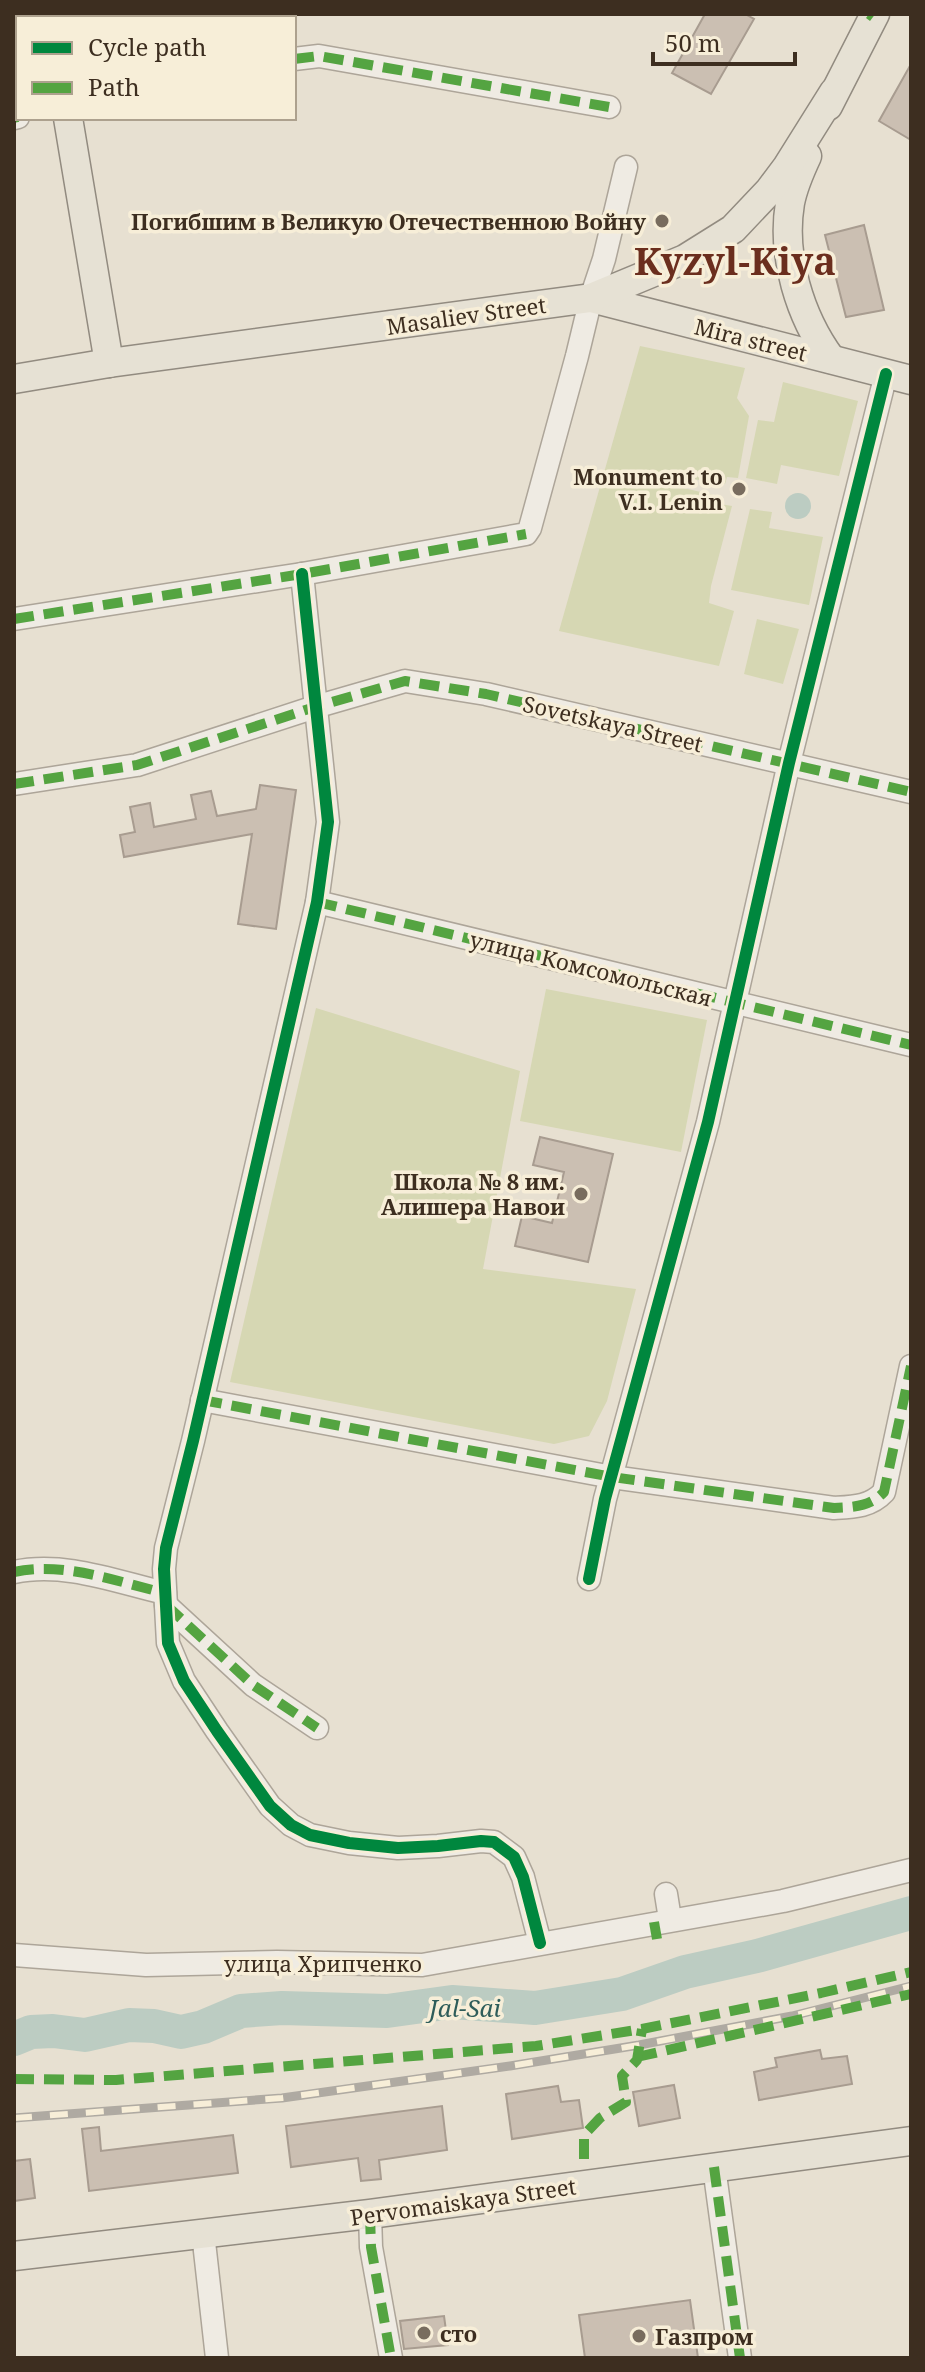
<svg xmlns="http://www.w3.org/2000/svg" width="925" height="2372" font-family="'Noto Serif',serif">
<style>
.green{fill:#d6d7b3}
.water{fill:#bcccc2}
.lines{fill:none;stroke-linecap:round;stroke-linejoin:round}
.river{stroke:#bcccc2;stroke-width:34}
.building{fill:#cbbfb2;stroke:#a89c90;stroke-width:2}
.minor-casing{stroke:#ada599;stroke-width:25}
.major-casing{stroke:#928b80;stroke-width:31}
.minor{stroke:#efebe3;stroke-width:22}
.major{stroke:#e6e1d4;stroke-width:28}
.rail-casing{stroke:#afaaa2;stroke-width:9}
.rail{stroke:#f7eed8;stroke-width:6;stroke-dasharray:18;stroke-linecap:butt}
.quiet{stroke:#54a441;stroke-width:10;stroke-dasharray:20 10;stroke-linecap:butt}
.cycleway-casing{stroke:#f7eed8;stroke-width:17}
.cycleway{stroke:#00873e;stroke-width:12}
.poi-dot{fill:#786c5e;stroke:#f7eed8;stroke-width:3}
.labels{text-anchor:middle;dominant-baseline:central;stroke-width:7;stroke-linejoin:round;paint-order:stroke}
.poi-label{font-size:22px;font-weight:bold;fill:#3d2e20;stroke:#f7eed8;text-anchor:end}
.street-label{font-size:22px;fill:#3d2e20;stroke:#f7eed8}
.water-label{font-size:24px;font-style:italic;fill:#2f5d5a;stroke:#f7eed8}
.town-label{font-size:38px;font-weight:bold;fill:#6b2e1e;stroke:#f7eed8}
</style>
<rect width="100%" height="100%" fill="#e7e0d1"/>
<g class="green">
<polygon points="640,346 745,368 737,398 749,416 738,478 727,477 725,484 661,474 658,482 722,497 720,504 732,506 711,586 709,603 734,611 719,666 559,631"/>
<polygon points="783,382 858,401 839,476 781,465 777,484 746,478 758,420 774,422"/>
<polygon points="750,509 772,512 769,528 823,537 809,605 731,590"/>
<polygon points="757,619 799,629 783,684 744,674"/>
<polygon points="546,989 707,1020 681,1152 520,1121"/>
<polygon points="316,1008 520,1071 483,1269 636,1289 607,1401 589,1436 554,1444 230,1382"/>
</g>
<circle class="water" cx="798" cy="506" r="13"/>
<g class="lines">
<polyline class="river" points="14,2039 31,2032 53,2031 85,2035 129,2025 154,2026 181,2032 203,2027 241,2011 282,2008 387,2011 452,2002 535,2008 622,1994 685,1972 757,1956 911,1913"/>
</g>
<g class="building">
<polygon points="705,14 745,14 754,19 711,94 672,73"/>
<polygon points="911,64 911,140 879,121"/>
<polygon points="864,225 884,310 846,317 825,235"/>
<polygon points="260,785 296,790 276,929 238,924 252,834 124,857 120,835 135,832 130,807 150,803 154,827 196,819 191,795 211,791 217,816 256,809"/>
<polygon points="540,1137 613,1154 588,1262 515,1246 522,1216 552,1223 564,1172 533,1165"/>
<polygon points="820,2050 822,2059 847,2056 852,2084 759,2100 754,2072 777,2067 775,2058"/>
<polygon points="674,2085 680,2118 639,2126 633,2092"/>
<polygon points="558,2086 561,2102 579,2100 583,2128 512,2139 506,2094"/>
<polygon points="442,2106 447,2150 379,2160 381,2179 361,2181 358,2158 291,2167 286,2126"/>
<polygon points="99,2127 101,2151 233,2135 238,2173 89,2191 82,2129"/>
<polygon points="30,2159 35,2198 14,2201 14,2161"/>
<polygon points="690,2300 698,2358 585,2358 579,2315"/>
<polygon points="444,2316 448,2345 404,2349 400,2321"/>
</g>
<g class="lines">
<defs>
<g id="minor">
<polyline points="294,59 319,56 609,107"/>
<polyline points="14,118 18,117"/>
<polyline points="302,574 328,822 317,902 193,1441 166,1548 164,1569 168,1643 184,1681 217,1731 270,1806 291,1825 310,1835 349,1843 398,1848 438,1846 481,1841 494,1842 514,1857 523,1877 540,1943"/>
<polyline points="14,619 302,574 526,534 530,528 577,356 591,298 604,259 626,167"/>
<polyline points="14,784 137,765 315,707 405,681 486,694 911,792"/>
<polyline points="317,902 911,1045"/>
<path d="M 202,1400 L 612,1477 L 834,1508 C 853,1507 870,1507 884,1492 L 911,1366"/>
<path d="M 14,1572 C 64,1561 117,1582 165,1593"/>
<polyline points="589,1579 605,1499 708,1122 789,763 886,374"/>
<polyline points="166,1605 253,1685 317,1728"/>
<polyline points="666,1894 670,1919"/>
<polyline points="14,1955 146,1965 277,1962 422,1965 783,1901 911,1870"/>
<polyline points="714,2167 740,2358"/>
<polyline points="370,2214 371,2247 391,2358"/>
<polyline points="203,2233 217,2358"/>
</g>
<g id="major">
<polyline points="53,14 53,18"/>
<polyline points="828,106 875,14"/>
<polyline points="68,118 109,363"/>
<path d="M 807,156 C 800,171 793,187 790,203 C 781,256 800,317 831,359"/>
<polyline points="591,298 911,380"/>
<polyline points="14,379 109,363 591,298 685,259 733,229 769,191 787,167 834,92"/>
<polyline points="14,2256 370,2214 911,2141"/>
</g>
</defs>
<use href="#minor" class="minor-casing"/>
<use href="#major" class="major-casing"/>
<use href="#minor" class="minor"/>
<use href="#major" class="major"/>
<defs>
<polyline id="rail" points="14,2118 282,2098 510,2066 639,2045 792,2016 911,1986"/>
</defs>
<use href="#rail" class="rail-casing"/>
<use href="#rail" class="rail"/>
<g class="quiet">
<polyline points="869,14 873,17"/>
<polyline points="294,59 319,56 609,107"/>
<polyline points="14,118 18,117"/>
<polyline points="14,619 302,574 526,534"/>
<polyline points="14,784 137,765 315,707 405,681 486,694 911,792"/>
<polyline points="317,902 911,1045"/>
<path d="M 202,1400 L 612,1477 L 834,1508 C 853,1507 870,1507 884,1492 L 911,1366"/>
<path d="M 14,1572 C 64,1561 117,1582 165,1593"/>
<polyline points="166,1605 253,1685 317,1728"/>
<polyline points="654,1922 657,1939"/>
<polyline points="637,2057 911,1994"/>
<polyline points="14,2079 116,2080 536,2046 642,2029 821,1993 911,1972"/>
<polyline points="584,2159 584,2135 600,2118 626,2102 622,2076 637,2060 642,2029"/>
<polyline points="714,2167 740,2358"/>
<polyline points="370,2214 371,2247 391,2358"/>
</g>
<defs>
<g id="cycleway">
<polyline points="302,574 328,822 317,902 193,1441 166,1548 164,1569 168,1643 184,1681 217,1731 270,1806 291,1825 310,1835 349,1843 398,1848 438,1846 481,1841 494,1842 514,1857 523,1877 540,1943"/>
<polyline points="589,1579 605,1499 708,1122 789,763 886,374"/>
</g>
</defs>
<use href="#cycleway" class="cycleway-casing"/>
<use href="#cycleway" class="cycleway"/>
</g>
<g class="poi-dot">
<circle cx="662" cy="221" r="8"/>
<circle cx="739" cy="489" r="8"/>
<circle cx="581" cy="1194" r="8"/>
<circle cx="424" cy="2333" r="8"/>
<circle cx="639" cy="2336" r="8"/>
</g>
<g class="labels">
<g class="poi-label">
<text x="646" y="221">Погибшим в Великую Отечественною Войну</text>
<text x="723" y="476">Monument to<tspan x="723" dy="25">V.I. Lenin</tspan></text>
<text x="565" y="1181">Школа № 8 им.<tspan x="565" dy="25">Алишера Навои</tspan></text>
<text x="440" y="2333" text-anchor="start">сто</text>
<text x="655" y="2336" text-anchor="start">Газпром</text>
</g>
<g class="street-label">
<text transform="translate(466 315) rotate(-8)">Masaliev Street</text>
<text transform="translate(751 339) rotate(14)">Mira street</text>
<text transform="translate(613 723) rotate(13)">Sovetskaya Street</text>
<text transform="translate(591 968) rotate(14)">улица Комсомольская</text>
<text x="323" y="1963">улица Хрипченко</text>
<text transform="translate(463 2201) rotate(-8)">Pervomaiskaya Street</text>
</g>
<g class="water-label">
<text x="465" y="2007">Jal-Sai</text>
</g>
<g class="town-label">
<text x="735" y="260">Kyzyl-Kiya</text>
</g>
</g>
<rect width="925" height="2372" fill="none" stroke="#3d2e20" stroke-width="32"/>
<rect x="16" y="16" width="280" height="104" fill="#f7eed8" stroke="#ada18e" stroke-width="2"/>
<rect x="32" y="42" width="40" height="12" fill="#00873e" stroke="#ada18e" stroke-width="2"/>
<text x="88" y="56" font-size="24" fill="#3d2e20">Cycle path</text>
<rect x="32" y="82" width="40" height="12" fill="#54a441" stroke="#ada18e" stroke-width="2"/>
<text x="88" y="96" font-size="24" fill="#3d2e20">Path</text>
<path d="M653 52v12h142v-12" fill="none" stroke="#3d2e20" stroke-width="4"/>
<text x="665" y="52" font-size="24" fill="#3d2e20" stroke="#f7eed8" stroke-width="6" paint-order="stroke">50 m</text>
</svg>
